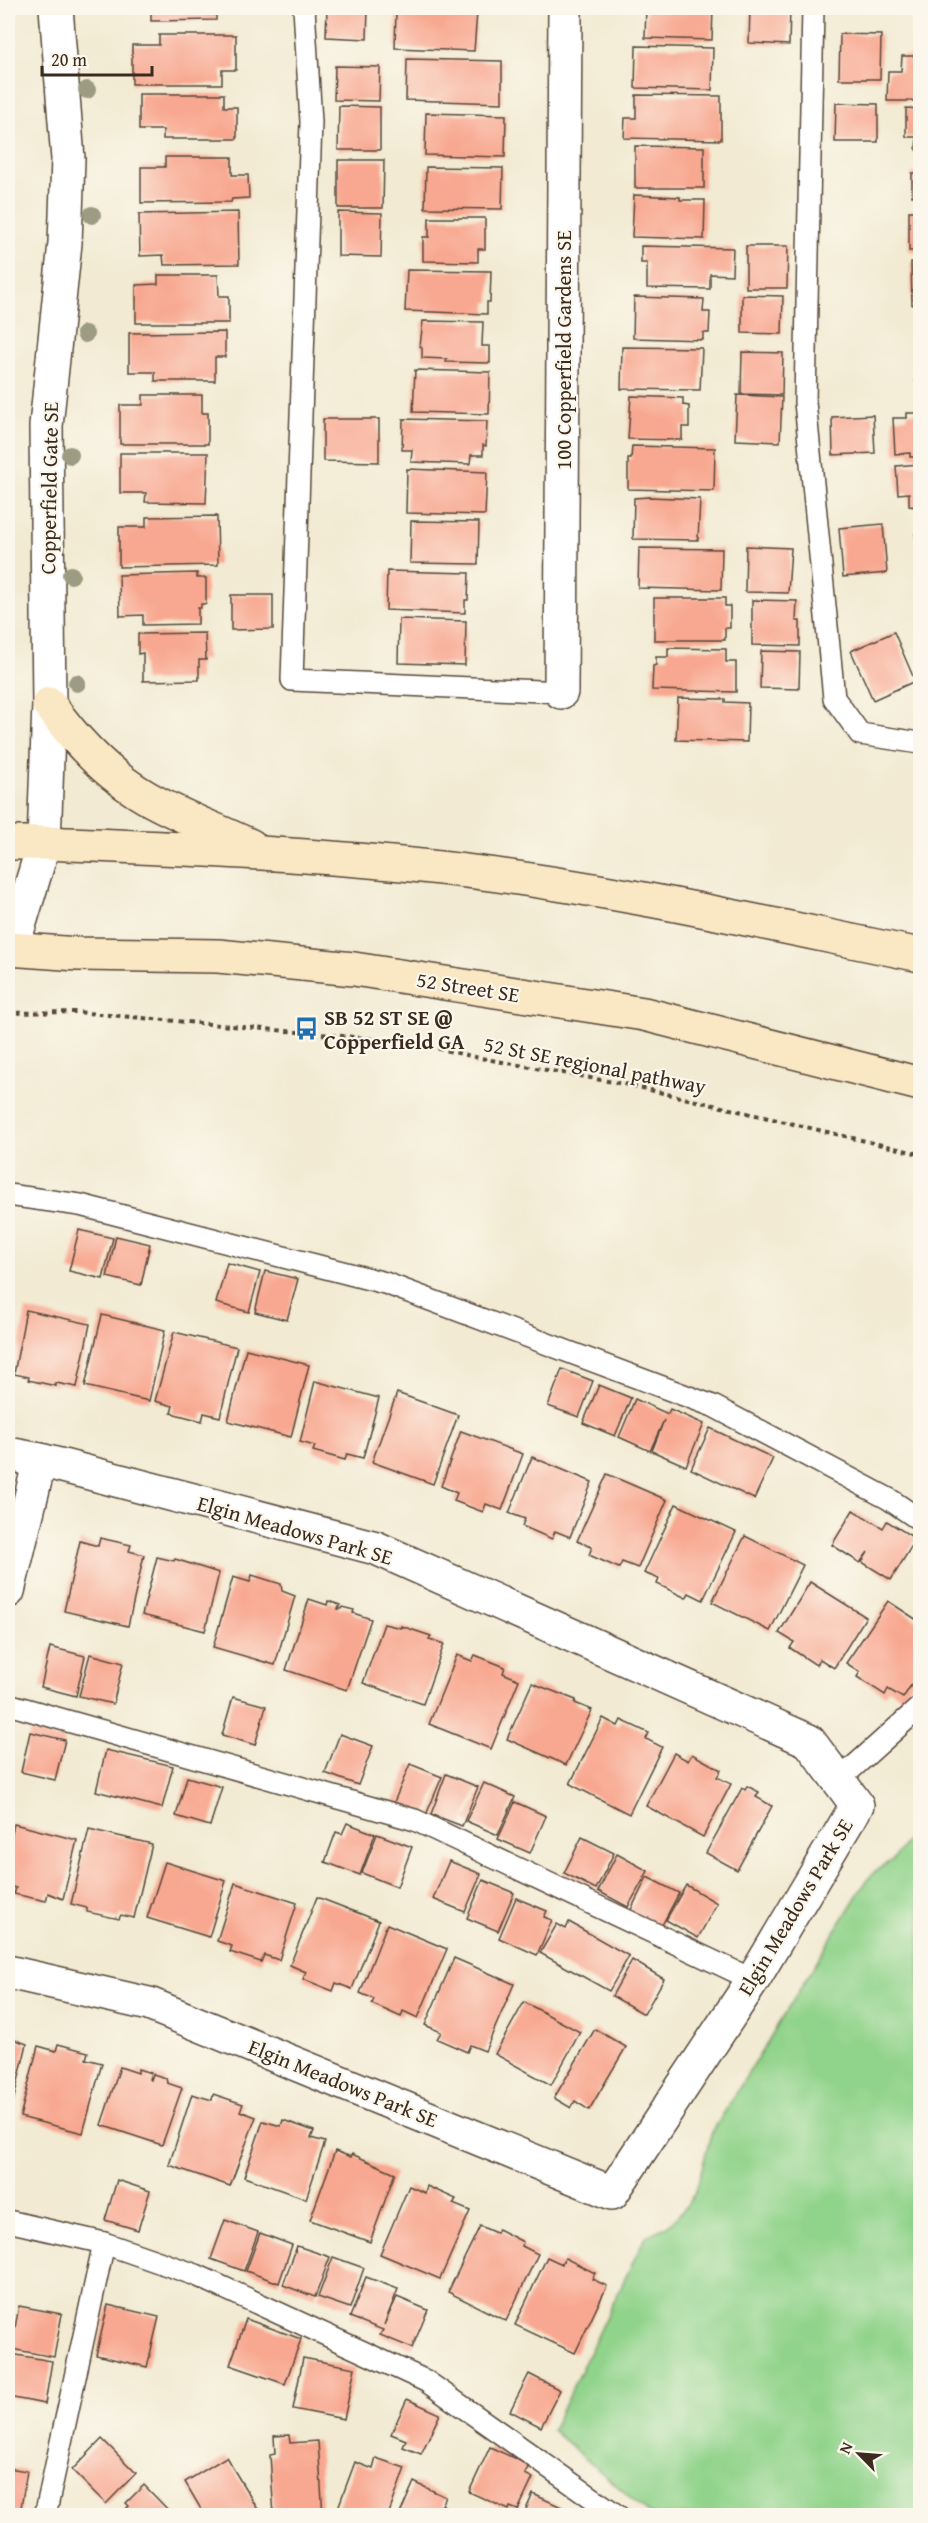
<svg xmlns="http://www.w3.org/2000/svg" width="928" height="2523" font-family="'Gentium Book Plus',serif">
<style>
.green{fill:#90d38a;stroke:#667e54;stroke-width:1.5}
.building{fill:#f8a790}
.lines{fill:none;stroke-linecap:round;stroke-linejoin:round}
.service-casing{stroke:#564739;stroke-width:24}
.minor-casing{stroke:#564739;stroke-width:36}
.secondary-casing{stroke:#564739;stroke-width:36}
.path{stroke:#564739;stroke-width:4;stroke-dasharray:4.5 4.5;stroke-linecap:butt}
.service{stroke:#fff;stroke-width:21}
.minor{stroke:#fff;stroke-width:33}
.secondary{stroke:#fae7c3;stroke-width:33}
.tree{fill:#9b9c81}
.labels{text-anchor:middle;dominant-baseline:central;stroke-width:4.5;stroke-linejoin:round;paint-order:stroke}
.street-label{font-size:21px;fill:#3b2a1e;stroke:#fbf7ec}
.poi-label{font-size:21px;font-weight:bold;fill:#3b2a1e;stroke:#fbf7ec;text-anchor:start}
</style>
<rect width="100%" height="100%" fill="#fbf7ec"/>
<filter id="ink" filterUnits="userSpaceOnUse"><feTurbulence type="fractalNoise" baseFrequency=".0167" numOctaves="2"/><feDisplacementMap in="SourceGraphic" scale="12" xChannelSelector="R" yChannelSelector="G"/><feConvolveMatrix kernelMatrix="1 2 1 2 8 2 1 2 1" color-interpolation-filters="sRGB"/></filter>
<filter id="wash" filterUnits="userSpaceOnUse"><feTurbulence type="fractalNoise" baseFrequency=".008" numOctaves="4" result="noise"/><feDisplacementMap in="SourceGraphic" scale="24" xChannelSelector="R" yChannelSelector="G"/><feGaussianBlur stdDeviation="1.35" result="paint"/><feColorMatrix in="noise" values="0 0 0 0 0 0 0 0 0 0 0 0 0 0 0 0 0 1.4 0 .05"/><feComposite in="paint" operator="in"/></filter>
<g filter="url(#wash)">
<rect width="100%" height="100%" fill="#f2ead2"/>
<polygon class="green" points="920,1827 920,2515 651,2515 552,2430 645,2237 667,2226 682,2212 696,2191 711,2134 861,1889 875,1871 893,1860 916,1828"/>
<g id="blocks">
<g class="building">
<polygon points="124,8 216,8 216,20 151,21 151,10 124,11"/>
<polygon points="327,8 368,8 367,39 326,37"/>
<polygon points="646,8 713,8 712,40 645,38"/>
<polygon points="750,8 790,8 789,45 749,43"/>
<polygon points="396,10 477,12 474,51 395,48"/>
<polygon points="840,34 881,35 880,79 839,79"/>
<polygon points="159,35 236,35 236,70 222,70 222,84 132,84 132,45 159,45"/>
<polygon points="636,46 713,48 712,90 635,88"/>
<polygon points="902,56 920,56 920,101 887,101 888,71 901,71"/>
<polygon points="407,59 502,61 502,103 406,100"/>
<polygon points="335,66 380,67 379,101 334,100"/>
<polygon points="139,94 224,94 224,107 237,107 237,139 163,139 163,130 139,130"/>
<polygon points="636,95 721,96 721,140 624,138 625,118 636,118"/>
<polygon points="836,103 878,104 878,142 835,142"/>
<polygon points="339,106 380,107 380,150 338,150"/>
<polygon points="906,108 920,109 920,151 916,150 917,137 906,137"/>
<polygon points="426,113 506,115 505,157 425,155"/>
<polygon points="635,146 704,147 704,188 635,188"/>
<polygon points="165,157 232,157 232,175 248,175 249,198 232,199 231,202 141,203 141,167 165,167"/>
<polygon points="338,160 384,160 383,208 338,208"/>
<polygon points="426,167 503,168 502,209 425,208"/>
<rect x="912" y="173" width="8" height="23"/>
<polygon points="634,195 680,197 680,200 705,200 704,239 632,237"/>
<rect x="909" y="211" width="11" height="40"/>
<polygon points="238,212 239,264 164,265 163,255 140,256 139,214"/>
<polygon points="338,212 382,213 381,257 338,256"/>
<polygon points="429,218 485,218 485,249 478,249 478,262 423,261 423,237 429,237"/>
<polygon points="641,246 733,248 732,275 710,274 710,289 647,288 647,263 641,263"/>
<polygon points="746,246 788,246 787,288 746,288"/>
<polygon points="911,262 920,262 920,304 912,305"/>
<polygon points="407,270 491,271 490,302 487,302 487,314 405,311"/>
<polygon points="158,275 218,275 219,296 229,296 229,323 136,323 136,285 158,284"/>
<polygon points="742,295 783,296 782,334 742,333"/>
<polygon points="634,297 704,299 703,312 710,312 709,333 703,333 703,340 633,338"/>
<polygon points="423,321 483,322 482,346 490,346 490,363 446,362 447,359 422,358 422,348 420,346"/>
<polygon points="915,326 920,326 920,354 916,354"/>
<polygon points="225,332 225,357 215,357 215,381 155,381 155,372 129,372 129,333"/>
<polygon points="622,347 702,348 700,390 621,389"/>
<polygon points="742,352 783,353 782,395 741,394"/>
<polygon points="415,370 490,372 489,414 413,412"/>
<polygon points="915,376 920,376 920,399 917,399"/>
<polygon points="143,395 202,395 202,413 208,413 208,444 120,444 120,405 143,405"/>
<polygon points="737,395 782,397 780,442 735,440"/>
<polygon points="631,396 683,398 683,405 689,406 689,427 682,427 682,440 628,439"/>
<polygon points="907,413 920,413 920,457 910,457 910,453 895,454 893,418 907,418"/>
<polygon points="873,415 875,453 833,455 832,417"/>
<polygon points="323,419 379,419 379,462 323,461"/>
<polygon points="403,419 487,421 486,446 483,445 483,455 471,455 470,464 411,462 412,450 402,450"/>
<polygon points="632,446 715,448 714,491 628,489 628,459 631,459"/>
<polygon points="120,453 208,453 206,503 145,502 146,493 120,493"/>
<polygon points="920,464 920,507 917,507 909,506 909,493 898,494 896,466"/>
<polygon points="407,469 487,472 485,515 406,513"/>
<polygon points="649,497 700,499 698,540 633,539 634,498"/>
<polygon points="217,516 218,565 119,567 119,527 146,527 146,517"/>
<polygon points="411,521 479,522 478,564 410,563"/>
<polygon points="883,524 887,573 843,577 839,528"/>
<polygon points="920,532 920,550 915,534"/>
<polygon points="746,546 791,548 788,593 745,592"/>
<polygon points="639,548 722,549 721,590 638,588"/>
<polygon points="387,571 469,573 468,600 465,600 465,613 386,610"/>
<polygon points="197,573 197,578 206,578 206,604 201,604 201,608 198,608 198,624 143,625 143,615 120,616 119,575"/>
<polygon points="231,595 273,595 273,629 231,630"/>
<polygon points="654,598 725,598 725,606 730,606 730,628 725,628 725,640 654,640"/>
<polygon points="752,600 797,601 796,621 800,621 800,646 752,645"/>
<polygon points="399,619 466,621 465,665 398,663"/>
<polygon points="894,632 915,681 873,700 851,651"/>
<polygon points="205,633 206,660 199,660 199,680 143,681 143,653 138,654 138,634"/>
<polygon points="668,648 726,649 726,662 736,662 736,692 652,690 653,666 656,665 656,657 668,657"/>
<polygon points="761,651 800,652 799,689 760,688"/>
<polygon points="678,698 725,699 725,702 748,703 747,742 676,740"/>
<polygon points="79,1230 113,1238 103,1279 69,1271"/>
<polygon points="116,1236 150,1244 141,1285 107,1277"/>
<polygon points="227,1263 260,1272 249,1312 216,1303"/>
<polygon points="265,1271 298,1279 287,1320 255,1312"/>
<polygon points="8,1297 12,1297 9,1325 8,1325"/>
<polygon points="26,1310 90,1324 77,1387 56,1383 56,1386 28,1380 29,1377 14,1374"/>
<polygon points="102,1315 165,1330 149,1401 85,1386"/>
<polygon points="174,1332 237,1347 220,1417 204,1413 202,1421 171,1413 173,1406 155,1401"/>
<polygon points="246,1349 309,1365 291,1437 228,1421"/>
<polygon points="562,1369 593,1381 579,1417 548,1406"/>
<polygon points="315,1381 379,1398 363,1458 347,1454 345,1460 313,1451 315,1446 300,1442"/>
<polygon points="599,1385 631,1398 615,1436 583,1423"/>
<polygon points="397,1393 458,1415 433,1484 372,1462"/>
<polygon points="635,1399 668,1414 670,1409 704,1424 686,1466 652,1451 664,1420 650,1451 619,1437"/>
<polygon points="710,1428 773,1458 754,1499 691,1469"/>
<polygon points="461,1431 523,1454 502,1510 486,1504 483,1512 454,1501 457,1493 441,1486"/>
<polygon points="532,1457 592,1482 570,1537 555,1531 552,1539 522,1526 525,1519 509,1513"/>
<polygon points="607,1474 667,1500 638,1568 622,1562 619,1568 589,1555 592,1547 577,1541"/>
<polygon points="676,1504 736,1532 703,1600 689,1593 686,1598 657,1584 659,1579 644,1573"/>
<polygon points="853,1510 883,1528 887,1521 916,1539 891,1580 862,1562 868,1552 860,1563 832,1545"/>
<polygon points="745,1536 803,1565 770,1631 712,1602"/>
<polygon points="100,1538 131,1545 129,1551 144,1555 128,1626 64,1611 80,1541 98,1546"/>
<polygon points="157,1557 174,1561 175,1559 219,1573 205,1631 142,1615"/>
<polygon points="252,1575 281,1584 282,1591 295,1596 275,1665 213,1647 233,1577 250,1582"/>
<polygon points="810,1582 866,1617 834,1668 820,1659 816,1665 790,1648 794,1642 779,1633"/>
<polygon points="309,1599 327,1605 328,1601 340,1605 338,1609 341,1609 342,1607 354,1610 353,1613 371,1619 347,1690 286,1670"/>
<polygon points="888,1601 920,1622 920,1671 903,1698 888,1689 885,1695 857,1677 860,1672 846,1663"/>
<polygon points="384,1624 401,1628 401,1626 431,1636 429,1639 444,1644 423,1704 363,1683"/>
<polygon points="50,1647 85,1656 76,1696 41,1687"/>
<polygon points="90,1654 123,1663 113,1704 79,1696"/>
<polygon points="457,1655 472,1661 475,1655 505,1667 503,1673 519,1680 491,1749 429,1724"/>
<polygon points="532,1683 576,1700 575,1703 592,1710 566,1765 507,1739"/>
<polygon points="233,1697 266,1706 255,1745 222,1735"/>
<polygon points="603,1718 618,1726 621,1720 649,1733 646,1739 662,1747 629,1814 570,1784"/>
<polygon points="30,1732 65,1740 55,1780 21,1772"/>
<polygon points="340,1734 373,1746 358,1785 325,1773"/>
<polygon points="106,1750 173,1766 162,1808 96,1791"/>
<polygon points="674,1753 688,1761 692,1754 721,1770 717,1777 731,1784 703,1837 646,1806"/>
<polygon points="410,1764 442,1777 426,1815 394,1802"/>
<polygon points="446,1774 478,1787 462,1826 431,1814"/>
<polygon points="187,1777 222,1787 210,1826 176,1816"/>
<polygon points="484,1783 515,1797 498,1835 466,1821"/>
<polygon points="747,1786 759,1792 756,1797 772,1806 737,1870 706,1853 742,1788 745,1790"/>
<polygon points="515,1802 546,1816 530,1853 498,1839"/>
<polygon points="347,1823 375,1834 360,1875 325,1862 336,1832 342,1834"/>
<polygon points="14,1824 77,1840 63,1899 48,1893 46,1901 14,1894 16,1888 8,1886 8,1854"/>
<polygon points="89,1829 152,1844 134,1918 121,1915 119,1919 87,1912 87,1908 71,1904"/>
<polygon points="377,1834 412,1847 397,1887 362,1873"/>
<polygon points="582,1837 614,1853 596,1889 564,1873"/>
<polygon points="617,1854 648,1871 628,1907 598,1891"/>
<polygon points="449,1861 481,1874 465,1912 433,1899"/>
<polygon points="165,1862 226,1881 209,1937 147,1918"/>
<polygon points="647,1877 679,1893 661,1927 630,1912"/>
<polygon points="483,1880 514,1893 498,1931 467,1918"/>
<polygon points="235,1883 297,1903 279,1960 264,1955 261,1962 230,1952 232,1946 217,1941"/>
<polygon points="686,1885 717,1903 698,1938 666,1920"/>
<polygon points="317,1897 379,1921 352,1989 336,1983 333,1991 303,1979 306,1972 290,1965"/>
<polygon points="516,1898 547,1911 544,1917 552,1920 537,1955 499,1938"/>
<polygon points="569,1922 629,1956 609,1991 540,1953 557,1924 566,1929"/>
<polygon points="387,1924 447,1949 418,2018 403,2011 401,2017 372,2004 374,1999 360,1993"/>
<polygon points="454,1958 514,1984 485,2051 470,2045 467,2052 437,2039 441,2032 425,2025"/>
<polygon points="632,1960 664,1979 644,2014 612,1996"/>
<polygon points="524,2002 580,2032 551,2085 495,2054"/>
<polygon points="595,2029 626,2047 589,2110 575,2101 571,2108 554,2098"/>
<polygon points="8,2030 13,2032 13,2039 27,2044 13,2102 8,2100"/>
<polygon points="58,2044 88,2052 86,2059 102,2063 83,2133 20,2117 38,2046 56,2051"/>
<polygon points="120,2067 138,2073 138,2069 151,2073 149,2079 151,2080 153,2074 166,2078 167,2083 182,2088 162,2145 101,2125"/>
<polygon points="192,2094 212,2100 213,2094 243,2104 240,2111 256,2117 230,2186 169,2165"/>
<polygon points="283,2120 314,2131 311,2138 325,2142 306,2199 244,2177 263,2121 281,2126"/>
<polygon points="335,2151 351,2157 352,2154 395,2173 370,2242 310,2220"/>
<polygon points="117,2180 150,2191 138,2230 105,2220"/>
<polygon points="409,2186 425,2193 427,2186 456,2199 453,2204 470,2211 440,2279 380,2254"/>
<polygon points="225,2220 258,2232 244,2271 211,2259"/>
<polygon points="480,2226 496,2233 498,2229 523,2242 522,2246 538,2254 506,2321 448,2292"/>
<polygon points="260,2233 292,2245 279,2283 246,2271"/>
<polygon points="297,2246 330,2257 315,2297 283,2285"/>
<polygon points="333,2257 364,2268 350,2308 318,2297"/>
<polygon points="547,2257 562,2264 565,2258 595,2273 592,2279 607,2286 575,2353 515,2325"/>
<polygon points="366,2277 398,2289 384,2325 397,2297 428,2310 412,2348 380,2335 383,2330 350,2317"/>
<polygon points="108,2305 159,2317 147,2367 96,2355"/>
<polygon points="19,2306 62,2314 54,2357 11,2349"/>
<polygon points="246,2319 301,2339 285,2384 230,2365"/>
<polygon points="11,2354 52,2361 45,2404 8,2397 8,2375"/>
<polygon points="303,2358 355,2368 344,2419 293,2409"/>
<polygon points="529,2374 560,2390 541,2427 510,2411"/>
<polygon points="407,2399 440,2414 421,2454 403,2447 406,2440 391,2434"/>
<polygon points="289,2435 290,2443 318,2441 323,2516 274,2516 270,2455 275,2454 274,2436"/>
<polygon points="102,2439 136,2473 106,2504 72,2470"/>
<polygon points="490,2447 529,2465 525,2474 533,2478 518,2510 510,2507 509,2510 469,2492"/>
<polygon points="226,2457 262,2516 205,2516 185,2482"/>
<polygon points="376,2458 405,2468 388,2516 335,2516 355,2462 373,2469"/>
<polygon points="8,2468 27,2471 20,2514 8,2512"/>
<polygon points="414,2482 446,2497 442,2505 454,2510 452,2516 399,2516"/>
<polygon points="144,2485 174,2516 119,2516 129,2506 126,2503"/>
<polygon points="533,2494 581,2516 523,2516"/>
</g>
</g>
</g>
<g filter="url(#ink)">
<use href="#blocks" fill-opacity="0" stroke="#564739" stroke-width="1.5"/>
<g class="lines">
<defs>
<g id="service">
<polyline points="304,8 311,122 292,680 561,692"/>
<polyline points="813,8 805,402 834,698 860,734 920,743"/>
<polyline points="8,1195 80,1205 385,1283 713,1406 889,1499 920,1520"/>
<polyline points="8,1704 415,1820 753,1980"/>
<polyline points="839,1780 920,1707"/>
<polyline points="8,2221 104,2243 196,2275 426,2381 618,2516"/>
<polyline points="45,2516 104,2243"/>
</g>
<g id="minor">
<polyline points="561,692 565,8"/>
<polyline points="12,949 44,843 49,704 46,426 65,243 68,159 56,8"/>
<polyline points="8,1454 40,1460 376,1548 809,1741 857,1805 753,1980 612,2193 149,2004 8,1972"/>
<polyline points="8,1591 40,1460"/>
</g>
<g id="secondary">
<path d="M 49,704 C 74,739 108,775 146,797 C 179,816 217,830 251,846"/>
<path d="M 8,843 L 44,843 C 187,849 331,854 474,872 C 625,891 772,925 920,955"/>
<polyline points="8,949 78,954 218,956 354,969 644,1014 920,1084"/>
</g>
</defs>
<use href="#service" class="service-casing"/>
<use href="#minor" class="minor-casing"/>
<use href="#secondary" class="secondary-casing"/>
<polyline class="path" points="8,1013 76,1012 409,1042 475,1057 629,1085 920,1154"/>
<use href="#service" class="service"/>
<use href="#minor" class="minor"/>
<use href="#secondary" class="secondary"/>
</g>
<g class="tree">
<circle cx="87" cy="90" r="9"/>
<circle cx="92" cy="215" r="9"/>
<circle cx="85" cy="334" r="9"/>
<circle cx="70" cy="455" r="9"/>
<circle cx="71" cy="575" r="9"/>
<circle cx="77" cy="683" r="9"/>
</g>
</g>
<defs>
<symbol id="bus-bare" viewBox="-9 -9 18 18"><path d="M-5-6H5V4H4V6H2V4H-2V6H-4V4H-5ZM-3.5-4V0h7V-4ZM-3.5 1.2v1.5H-2V1.2ZM2 1.2v1.5H3.5V1.2Z" fill="#1f6fb2" stroke="#fbf7ec" stroke-width="2.5" paint-order="stroke"/></symbol>
</defs>
<g fill-rule="evenodd">
<use href="#bus-bare" x="290" y="1012" width="33" height="33"/>
</g>
<g class="labels">
<g class="street-label">
<text transform="translate(563 350) rotate(-90)">100 Copperfield Gardens SE</text>
<text transform="translate(49 488) rotate(-89)">Copperfield Gate SE</text>
<text transform="translate(468 987) rotate(9)">52 Street SE</text>
<text transform="translate(595 1065) rotate(11)">52 St SE regional pathway</text>
<text transform="translate(295 1530) rotate(16)">Elgin Meadows Park SE</text>
<text transform="translate(795 1907) rotate(-59)">Elgin Meadows Park SE</text>
<text transform="translate(343 2083) rotate(22)">Elgin Meadows Park SE</text>
</g>
<g class="poi-label">
<text x="324" y="1017">SB 52 ST SE @<tspan x="324" dy="24">Copperfield GA</tspan></text>
</g>
</g>
<rect width="928" height="2523" fill="none" stroke="#fbf7ec" stroke-width="30"/>
<g transform="translate(859 2454) rotate(295)" stroke="#fbf7ec" stroke-width="4.5" paint-order="stroke">
<path d="M0-4.5L10 22L0 15L-10 22Z" fill="#3b2a1e"/>
<text y="-9" font-size="16" font-weight="bold" text-anchor="middle" fill="#3b2a1e">N</text>
</g>
<path d="M42 66v9h110v-9" fill="none" stroke="#3b2a1e" stroke-width="3"/>
<text x="51" y="66" font-size="18" fill="#3b2a1e" stroke="#fbf7ec" stroke-width="4.5" paint-order="stroke">20 m</text>
</svg>
